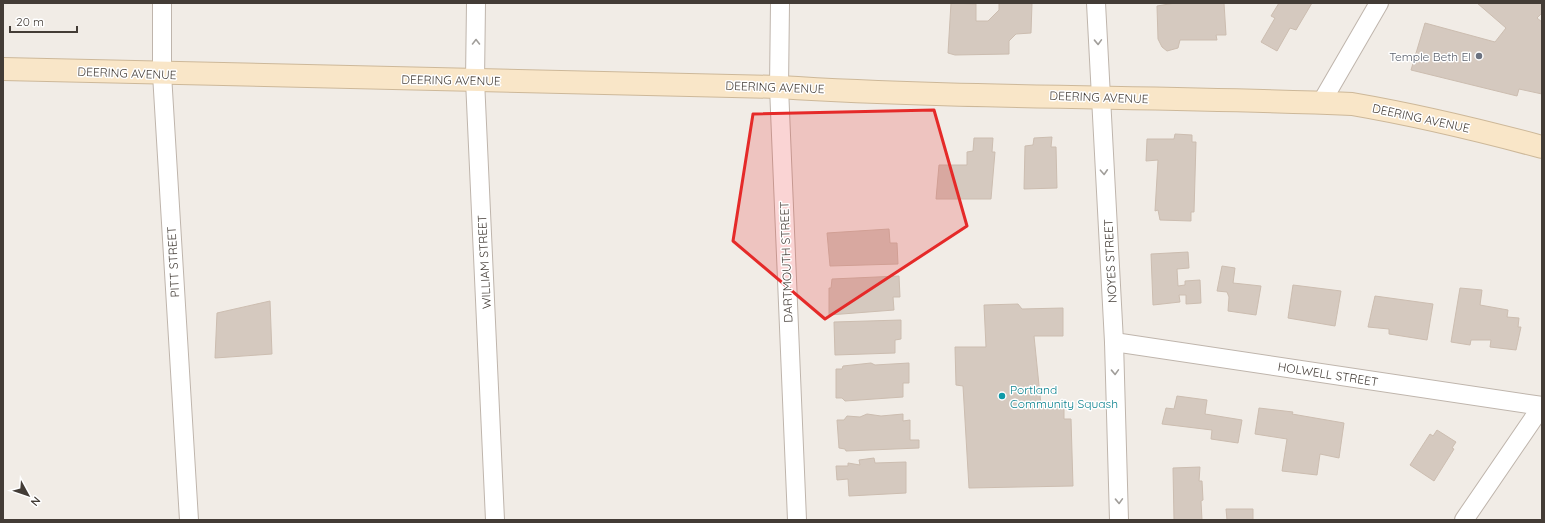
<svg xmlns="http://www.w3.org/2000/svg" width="1545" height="523" font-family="Quicksand,sans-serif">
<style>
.building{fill:#d5c9bf;stroke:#ccbdb0}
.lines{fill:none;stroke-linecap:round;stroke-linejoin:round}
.street-casing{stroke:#bfb5ac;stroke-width:20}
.secondary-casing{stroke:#cdb899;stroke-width:24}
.street{stroke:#fff;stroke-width:18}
.secondary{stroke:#f9e6c8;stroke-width:22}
.oneway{stroke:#a19e9a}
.marked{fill:#e52a29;fill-opacity:0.2;stroke:#e52a29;stroke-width:3;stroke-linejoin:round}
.worship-dot{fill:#6b7280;stroke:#fff;stroke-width:1.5}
.culture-dot{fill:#0f9aa8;stroke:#fff;stroke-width:1.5}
.labels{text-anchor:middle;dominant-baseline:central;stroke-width:3;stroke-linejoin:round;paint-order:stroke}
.worship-label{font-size:12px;fill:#5b616d;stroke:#fff;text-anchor:end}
.street-label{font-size:12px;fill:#433c36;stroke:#fff}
.culture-label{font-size:12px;fill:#0d838f;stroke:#fff;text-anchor:start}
</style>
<rect width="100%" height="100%" fill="#f1ece6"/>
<g class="building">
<polygon points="951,3 976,4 976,21 988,21 999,10 999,3 1032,3 1031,33 1016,34 1009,41 1009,54 955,55 948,53"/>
<polygon points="1175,3 1224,3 1226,35 1216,35 1217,40 1180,40 1178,48 1167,51 1162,47 1158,39 1157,6"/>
<polygon points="1279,3 1312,3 1296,30 1290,28 1277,51 1261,42 1275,18 1271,16"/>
<polygon points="1477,3 1542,3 1542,13 1537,18 1542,22 1542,94 1519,89 1517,96 1411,70 1425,23 1495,42 1506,28"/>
<polygon points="1175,134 1192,135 1192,142 1196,142 1194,212 1191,212 1191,221 1160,220 1158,210 1155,211 1158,160 1146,161 1147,139 1174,139"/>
<polygon points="1052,137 1051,147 1056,147 1057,188 1024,189 1025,146 1033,145 1034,138"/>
<polygon points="974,138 993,138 992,152 995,152 991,199 936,199 939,165 967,165 967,152 973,151"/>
<polygon points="889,229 890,243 897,243 898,264 830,266 827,233"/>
<polygon points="1188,252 1189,268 1177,269 1178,286 1185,285 1185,281 1200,280 1201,303 1186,304 1186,295 1179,295 1180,302 1153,305 1151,254"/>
<polygon points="1222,266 1235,268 1233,283 1261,286 1256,315 1228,311 1229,297 1227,292 1217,291"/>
<polygon points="899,276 900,297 893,297 894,310 829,315 829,288 831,288 832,279"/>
<polygon points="1293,285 1341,291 1335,326 1288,318"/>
<polygon points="1460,288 1482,290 1480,305 1508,310 1507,317 1519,318 1518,327 1521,327 1516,350 1490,347 1491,340 1471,340 1470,345 1451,342"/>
<polygon points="1375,296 1433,304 1427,340 1389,334 1389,329 1368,327"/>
<polygon points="270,301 272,354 215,358 217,313"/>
<polygon points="1018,304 1022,309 1063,308 1063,336 1034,336 1041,405 1064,406 1064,419 1071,419 1073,486 969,488 963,386 956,385 955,347 986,347 984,305"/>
<polygon points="901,320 901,339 895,340 895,353 835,355 834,322"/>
<polygon points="871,363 875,365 909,363 909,383 903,383 903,397 845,401 842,398 836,398 836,369 842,369 843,366"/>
<polygon points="1177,396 1207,400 1205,414 1242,420 1238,443 1211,439 1212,430 1162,424 1166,408 1174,409"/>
<polygon points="1259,408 1293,412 1292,414 1344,423 1339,458 1320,454 1317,475 1282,471 1287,439 1255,434"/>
<polygon points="867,414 881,416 903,414 903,421 910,420 910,440 919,440 919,448 846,451 845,449 839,448 837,420 844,420 847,416 860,417"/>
<polygon points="1437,430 1456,442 1452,448 1454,449 1434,481 1410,465 1430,434 1433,436"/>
<polygon points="874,458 875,463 906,462 906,493 849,496 848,479 837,480 836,466 848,466 848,463 860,465 859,460"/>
<polygon points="1200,467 1199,481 1202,481 1203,500 1201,501 1202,520 1174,520 1173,468"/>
<polygon points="1226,509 1253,509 1253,520 1227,520"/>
</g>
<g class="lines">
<defs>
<g id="street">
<polyline points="162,3 162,74 189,520"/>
<polyline points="476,3 475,80 495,520"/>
<polyline points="780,3 779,87 797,520"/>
<polyline points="1096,3 1114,342 1119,520"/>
<polyline points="1321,103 1379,3"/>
<polyline points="1114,342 1542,406"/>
<polyline points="1464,520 1542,406"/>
</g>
<path id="secondary" d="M 3,69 L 779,87 C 969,99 1161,96 1352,104 C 1416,115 1479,130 1542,147"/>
</defs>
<use href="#street" class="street-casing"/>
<use href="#secondary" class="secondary-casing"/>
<use href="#street" class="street"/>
<use href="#secondary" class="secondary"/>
</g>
<defs><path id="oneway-chevron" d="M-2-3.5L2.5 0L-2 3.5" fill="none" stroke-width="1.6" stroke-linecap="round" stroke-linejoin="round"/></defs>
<g class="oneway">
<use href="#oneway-chevron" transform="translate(476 42) rotate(-90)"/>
<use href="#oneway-chevron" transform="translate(1098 42) rotate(88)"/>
<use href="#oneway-chevron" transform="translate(1104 172) rotate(87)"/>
<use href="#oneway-chevron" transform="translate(1115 372) rotate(88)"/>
<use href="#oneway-chevron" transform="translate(1119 501) rotate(88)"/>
</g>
<path class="marked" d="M 934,110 L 967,226 L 825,319 L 733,241 L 753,114 Z"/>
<circle class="worship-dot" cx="1479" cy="56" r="4"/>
<circle class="culture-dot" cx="1002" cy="396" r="4"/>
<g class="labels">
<g class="worship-label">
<text x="1471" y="56">Temple Beth El</text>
</g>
<g class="street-label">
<text transform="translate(127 73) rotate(2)">DEERING AVENUE</text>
<text transform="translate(451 80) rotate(1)">DEERING AVENUE</text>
<text transform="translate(775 87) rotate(2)">DEERING AVENUE</text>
<text transform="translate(1099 97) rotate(2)">DEERING AVENUE</text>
<text transform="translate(1421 118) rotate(12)">DEERING AVENUE</text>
<text transform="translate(1110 261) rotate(-93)">NOYES STREET</text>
<text transform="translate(173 262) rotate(-93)">PITT STREET</text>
<text transform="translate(484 262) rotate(-93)">WILLIAM STREET</text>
<text transform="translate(786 262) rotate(-92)">DARTMOUTH STREET</text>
<text transform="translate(1328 374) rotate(9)">HOLWELL STREET</text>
</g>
<g class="culture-label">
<text x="1010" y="389">Portland<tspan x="1010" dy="14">Community Squash</tspan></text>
</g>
</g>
<rect width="1545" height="523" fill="none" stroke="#433c36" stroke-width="8"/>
<g transform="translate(28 495) rotate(130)" stroke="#ffffff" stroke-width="3" paint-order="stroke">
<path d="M0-3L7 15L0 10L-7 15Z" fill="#433c36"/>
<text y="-6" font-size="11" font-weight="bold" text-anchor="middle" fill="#433c36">N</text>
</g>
<path d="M10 26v6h67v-6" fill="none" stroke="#433c36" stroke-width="2"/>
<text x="16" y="26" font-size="12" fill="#433c36" stroke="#ffffff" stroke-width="3" paint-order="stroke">20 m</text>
</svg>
